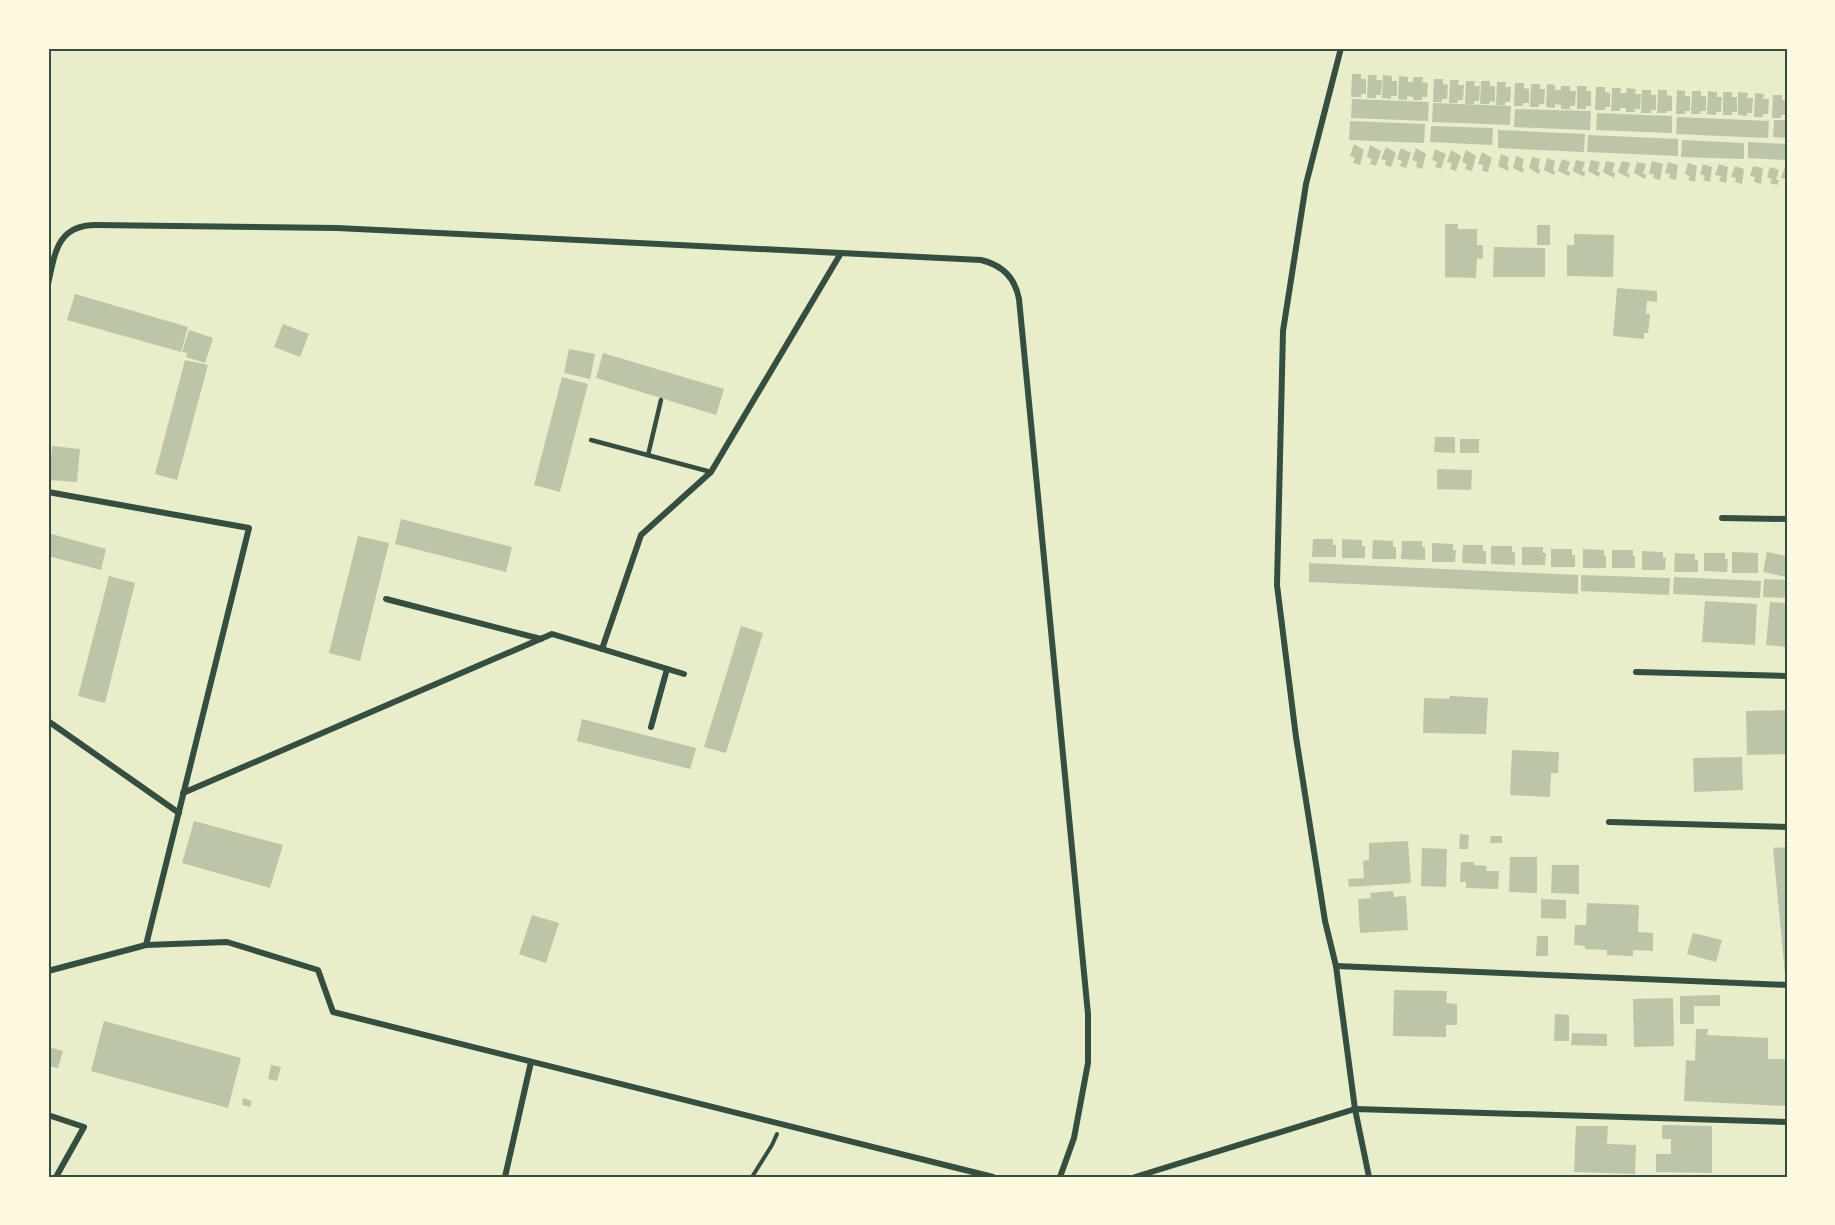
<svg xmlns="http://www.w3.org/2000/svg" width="1835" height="1225" font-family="Roboto,sans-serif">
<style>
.building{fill:#bcc5a7}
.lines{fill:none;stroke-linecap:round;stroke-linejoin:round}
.path{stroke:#344e41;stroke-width:4}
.service{stroke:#344e41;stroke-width:4.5}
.minor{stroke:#344e41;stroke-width:6}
.neatline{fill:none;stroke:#344e41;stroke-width:2}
</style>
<rect width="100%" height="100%" fill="#e9edc9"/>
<g class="building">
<polygon points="1352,74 1361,74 1361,79 1366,79 1366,94 1361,94 1361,97 1351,97"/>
<polygon points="1368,75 1377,75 1376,80 1382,80 1381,95 1376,95 1376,98 1367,98"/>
<polygon points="1383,75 1392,76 1392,81 1397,81 1397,96 1391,96 1391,99 1382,98"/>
<polygon points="1399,76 1408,77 1408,82 1413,82 1413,77 1423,77 1422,82 1428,83 1427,97 1422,97 1422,100 1413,100 1413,97 1407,96 1407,100 1398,99"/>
<polygon points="1434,79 1443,79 1443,84 1448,85 1447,99 1442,99 1442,102 1433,102"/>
<polygon points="1450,80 1459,80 1458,85 1464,85 1463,100 1458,100 1458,103 1449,103"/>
<polygon points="1466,81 1475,81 1474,86 1480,86 1479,101 1474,101 1474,104 1465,104"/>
<polygon points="1481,81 1490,81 1490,86 1495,86 1495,102 1490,101 1489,104 1480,104"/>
<polygon points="1497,82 1506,82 1505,87 1511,87 1510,102 1505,102 1505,105 1496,105"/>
<polygon points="1515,83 1524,83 1524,88 1529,89 1529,103 1523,103 1523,106 1514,106"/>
<polygon points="1531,84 1540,84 1540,89 1545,89 1544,104 1539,104 1539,107 1530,107"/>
<polygon points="1547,84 1555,85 1555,90 1561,90 1561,86 1570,86 1570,91 1576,91 1575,106 1570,106 1570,109 1561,109 1561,105 1555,104 1555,108 1546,107"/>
<polygon points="1577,86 1587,86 1586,91 1591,91 1591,106 1586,106 1586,109 1577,109"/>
<polygon points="1596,87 1605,87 1605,92 1610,93 1610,107 1605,107 1605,110 1595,110"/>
<polygon points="1612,88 1621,88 1620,93 1626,93 1627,88 1636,89 1635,94 1641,94 1640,109 1635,109 1635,112 1626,112 1626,108 1620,108 1620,111 1611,111"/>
<polygon points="1642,90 1651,90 1651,95 1656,95 1656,110 1651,110 1651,113 1641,113"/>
<polygon points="1658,90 1667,90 1667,95 1672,96 1672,111 1667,111 1666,113 1657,113"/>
<polygon points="1677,90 1685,91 1685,96 1690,96 1690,111 1685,111 1685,114 1676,114"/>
<polygon points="1692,91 1701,91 1701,96 1706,96 1706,111 1701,111 1700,114 1691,114"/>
<polygon points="1708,91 1717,92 1717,97 1722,97 1721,112 1716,112 1716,115 1707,114"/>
<polygon points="1723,92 1732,92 1732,97 1737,97 1737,112 1732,112 1732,115 1723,115"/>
<polygon points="1738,92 1748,93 1747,98 1753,98 1752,113 1747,113 1747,116 1738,115"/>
<polygon points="1755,93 1764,94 1763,99 1769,99 1768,114 1763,114 1763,117 1754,117"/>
<polygon points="1773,95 1782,95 1782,100 1787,100 1786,115 1781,115 1781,118 1772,118"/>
<polygon points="1352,99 1429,102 1428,121 1351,118"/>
<polygon points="1433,103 1511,106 1510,125 1432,122"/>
<polygon points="1515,109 1591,111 1590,130 1514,127"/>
<polygon points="1597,113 1672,116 1672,133 1596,130"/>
<polygon points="1677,117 1769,121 1768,138 1676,134"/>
<polygon points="1774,120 1787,120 1787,138 1773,137"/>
<polygon points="1350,121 1425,124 1424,143 1349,140"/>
<polygon points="1431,126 1493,128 1492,145 1430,142"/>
<polygon points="1498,130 1585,134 1584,152 1498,148"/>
<polygon points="1588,135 1678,139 1678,156 1587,152"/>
<polygon points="1682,140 1744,143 1744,159 1681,157"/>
<polygon points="1748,142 1787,144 1787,160 1748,158"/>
<polygon points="1354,144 1364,150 1360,165 1353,163 1355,158 1350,156"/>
<polygon points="1370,145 1381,151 1376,166 1370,164 1372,159 1367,157"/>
<polygon points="1386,147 1396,153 1391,167 1385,165 1386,160 1381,159"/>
<polygon points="1401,148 1411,153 1406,168 1400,166 1402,161 1397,159"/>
<polygon points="1416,148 1426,154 1422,169 1416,167 1417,162 1412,160"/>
<polygon points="1435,149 1446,154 1441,169 1435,167 1437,162 1432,160"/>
<polygon points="1451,150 1461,156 1456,171 1450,169 1452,163 1447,162"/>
<polygon points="1466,150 1476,156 1472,171 1465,169 1467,164 1462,162"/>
<polygon points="1482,152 1492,158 1488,172 1482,171 1483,165 1478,164"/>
<polygon points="1501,154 1509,157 1507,166 1509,167 1508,171 1498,166"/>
<polygon points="1516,156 1524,159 1522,168 1524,169 1523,173 1513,168"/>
<polygon points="1532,157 1540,159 1538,169 1540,169 1539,174 1529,168"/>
<polygon points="1547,158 1555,161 1553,170 1555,171 1554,175 1544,170"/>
<polygon points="1562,159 1570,162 1567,171 1570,172 1569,176 1558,171"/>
<polygon points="1576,160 1585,162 1582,171 1585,172 1584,177 1573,171"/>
<polygon points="1591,160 1600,162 1597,172 1600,172 1599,177 1588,171"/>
<polygon points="1606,161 1615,163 1612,172 1615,173 1614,178 1603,172"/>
<polygon points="1622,161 1630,163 1627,173 1630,174 1629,178 1618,172"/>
<polygon points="1652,161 1663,164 1660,180 1653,178 1654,175 1649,173"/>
<polygon points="1637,162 1646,164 1643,174 1646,174 1645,179 1634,173"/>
<polygon points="1668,162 1678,165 1676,180 1669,178 1670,174 1665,173"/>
<polygon points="1688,163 1697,166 1695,182 1688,180 1690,176 1685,174"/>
<polygon points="1703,164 1712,167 1710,182 1703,180 1705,176 1700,174"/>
<polygon points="1719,164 1728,167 1726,183 1719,181 1721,176 1715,175"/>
<polygon points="1735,166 1744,169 1742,184 1735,182 1736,178 1731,177"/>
<polygon points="1753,166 1763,168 1761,184 1754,182 1755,177 1750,176"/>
<polygon points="1770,167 1779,170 1776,180 1779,180 1777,185 1770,183 1772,179 1767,177"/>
<polygon points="1785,167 1787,168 1787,179 1781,178"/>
<polygon points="1445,224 1458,224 1458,229 1477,229 1477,245 1483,245 1483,259 1477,258 1476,278 1445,277"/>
<rect x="1537" y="225" width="13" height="20"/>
<polygon points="1574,234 1614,235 1613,277 1567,276 1567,245 1574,245"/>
<polygon points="1494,247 1545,248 1545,277 1493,277"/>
<polygon points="1617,288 1657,291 1657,302 1647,301 1646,314 1650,314 1648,333 1644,333 1644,339 1613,336"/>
<polygon points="75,294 188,327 181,352 67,320"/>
<polygon points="283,324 309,334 300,357 274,347"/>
<polygon points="189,330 213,338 205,363 186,357 187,353 182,352"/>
<polygon points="569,349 595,354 590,379 564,373"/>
<polygon points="603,353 724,389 716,415 596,378"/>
<polygon points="185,360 208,365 177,480 155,474"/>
<polygon points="562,377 588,384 560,492 534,485"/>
<polygon points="1435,437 1455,437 1455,453 1434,452"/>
<rect x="1460" y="439" width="19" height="14"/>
<polygon points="52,446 80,449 77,482 49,480"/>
<polygon points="1437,469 1472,470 1471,490 1437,489"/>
<polygon points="401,519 512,547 506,572 395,544"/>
<polygon points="48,533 106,549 101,570 48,556"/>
<polygon points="358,536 389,543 360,661 329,653"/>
<polygon points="1313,539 1333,539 1333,545 1336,545 1336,557 1312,557"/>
<polygon points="1342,539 1362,540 1362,546 1365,546 1365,558 1342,558"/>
<polygon points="1373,540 1393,541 1393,547 1396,547 1396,559 1372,559"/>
<polygon points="1402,541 1422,541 1422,547 1425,547 1425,560 1401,559"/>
<polygon points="1432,543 1453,544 1453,550 1456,550 1455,562 1432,562"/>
<polygon points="1463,545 1483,545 1483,551 1486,551 1486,564 1462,563"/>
<polygon points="1491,546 1512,546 1512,552 1515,552 1515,565 1491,564"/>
<polygon points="1522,547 1543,547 1543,553 1546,553 1545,565 1522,565"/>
<polygon points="1551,549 1572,549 1572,555 1575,555 1575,567 1551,567"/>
<polygon points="1583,549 1604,550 1604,556 1606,556 1606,568 1583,568"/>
<polygon points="1612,550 1633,550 1633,556 1635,556 1635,568 1612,568"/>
<polygon points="1642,551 1663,552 1663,558 1666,557 1665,570 1642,570"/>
<polygon points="1732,552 1758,553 1758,573 1732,573"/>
<polygon points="1767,552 1787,556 1787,577 1763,572"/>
<polygon points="1675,553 1695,554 1695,560 1698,560 1698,572 1674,572"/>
<polygon points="1704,553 1725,553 1725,559 1728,559 1727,572 1704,571"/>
<polygon points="1309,563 1578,575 1578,594 1309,582"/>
<polygon points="1581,575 1670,578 1669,595 1581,591"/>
<polygon points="109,576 135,583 105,703 78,696"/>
<polygon points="1674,577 1761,581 1760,598 1673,594"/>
<polygon points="1764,579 1787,580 1787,598 1763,597"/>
<polygon points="1705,601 1757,604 1755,645 1702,642"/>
<polygon points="1770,602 1787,603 1787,647 1766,645"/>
<polygon points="741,626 763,633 726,753 704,747"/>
<polygon points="1450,696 1488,698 1486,734 1423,733 1424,698 1449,699"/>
<polygon points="1787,710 1787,754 1747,755 1746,711"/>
<polygon points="582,719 696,748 690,769 577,741"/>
<polygon points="1512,750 1559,752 1558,773 1551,773 1550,797 1510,795"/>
<polygon points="1742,757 1743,790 1694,792 1693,758"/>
<polygon points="194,821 283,845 270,888 182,863"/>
<polygon points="1460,834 1469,835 1468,849 1459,849"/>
<polygon points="1491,836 1502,836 1502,843 1490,843"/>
<polygon points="1408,841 1411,883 1349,887 1348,879 1364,878 1363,861 1369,860 1369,843"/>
<polygon points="1787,847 1787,974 1785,974 1773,848"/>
<polygon points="1422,848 1447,849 1446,887 1421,886"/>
<polygon points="1510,857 1537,857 1537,893 1509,892"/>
<polygon points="1461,862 1474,862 1474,865 1487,866 1486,871 1499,871 1498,889 1466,888 1466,882 1460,882"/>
<polygon points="1552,865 1579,865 1579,894 1551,893"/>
<polygon points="1393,891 1394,897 1406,896 1408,930 1360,933 1358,899 1371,898 1370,893"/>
<polygon points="1541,899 1566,900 1566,919 1541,918"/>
<polygon points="1587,903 1639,905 1638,932 1653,933 1653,951 1633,950 1633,956 1607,955 1607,950 1585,949 1585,946 1574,945 1575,925 1586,925"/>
<polygon points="532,915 559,923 546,963 519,954"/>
<polygon points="1693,933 1722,940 1716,962 1687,954"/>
<polygon points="1537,936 1548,936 1548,956 1536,956"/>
<polygon points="1394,990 1447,991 1446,1003 1457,1004 1457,1025 1446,1025 1446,1037 1393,1036"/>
<polygon points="1720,995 1720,1006 1694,1006 1694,1024 1680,1024 1680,996"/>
<polygon points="1673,998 1674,1046 1634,1047 1633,999"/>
<polygon points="1555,1014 1569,1015 1569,1041 1554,1041"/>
<polygon points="104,1021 241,1058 228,1108 91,1071"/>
<polygon points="1696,1029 1708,1029 1707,1035 1768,1038 1768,1059 1787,1059 1787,1106 1684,1101 1686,1060 1695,1061"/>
<polygon points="1572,1033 1607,1034 1607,1046 1571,1045"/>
<polygon points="48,1047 63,1051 58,1068 48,1066"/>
<polygon points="271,1065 281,1067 277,1081 268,1079"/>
<polygon points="243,1098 252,1101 250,1107 242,1105"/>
<polygon points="1662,1125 1712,1126 1712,1173 1656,1172 1656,1154 1671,1154 1671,1139 1662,1139"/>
<polygon points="1576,1126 1608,1126 1607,1144 1636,1145 1635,1174 1574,1172"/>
</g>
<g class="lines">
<polyline class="path" points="752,1177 772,1145 777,1134"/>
<g class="service">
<polyline points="591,440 711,472"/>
<polyline points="648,455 661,400"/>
</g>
<g class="minor">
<polyline points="1341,48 1306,184 1283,331 1277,585 1296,737 1325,921 1336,966 1355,1109 1369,1177"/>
<path d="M 48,284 C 55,253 57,225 96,225 L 337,228 L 981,260 C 1002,265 1015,277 1019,299 L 1088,1014 L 1088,1063 L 1074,1138 L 1060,1177"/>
<polyline points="48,492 249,528 146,945"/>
<polyline points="1722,518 1787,519"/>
<polyline points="386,599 541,639"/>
<polyline points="602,649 684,674"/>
<polyline points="1636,672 1787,676"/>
<polyline points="48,721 179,813"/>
<polyline points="651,727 667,669"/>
<polyline points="183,793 552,634 602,649 641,535 711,472 841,253"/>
<polyline points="1609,822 1787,827"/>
<polyline points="1336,966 1787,985"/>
<polyline points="48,971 146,945 227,942 318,970 333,1012 993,1177"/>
<polyline points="48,1115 84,1127 56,1177"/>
<polyline points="505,1177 531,1062"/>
<polyline points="1135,1177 1355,1109 1787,1122"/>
</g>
</g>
<rect width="1835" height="1225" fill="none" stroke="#fefae0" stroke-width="99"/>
<rect x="50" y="50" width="1736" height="1126" class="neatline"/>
</svg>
